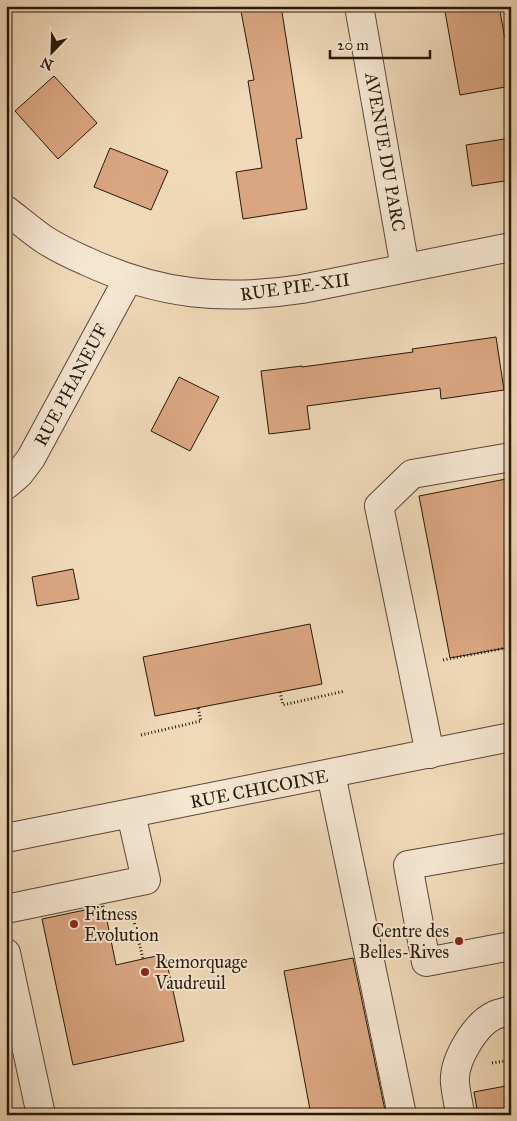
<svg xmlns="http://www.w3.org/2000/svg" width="517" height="1121" font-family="'IM FELL Great Primer',serif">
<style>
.building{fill:#daa682;stroke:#28180a}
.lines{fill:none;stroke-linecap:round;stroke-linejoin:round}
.minor-casing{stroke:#5a4836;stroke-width:30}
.path{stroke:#28180a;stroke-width:3;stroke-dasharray:1 2.5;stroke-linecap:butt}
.minor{stroke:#f5e6d2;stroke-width:28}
.poi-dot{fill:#8f2418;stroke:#f5e6d2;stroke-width:2}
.labels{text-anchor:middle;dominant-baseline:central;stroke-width:4;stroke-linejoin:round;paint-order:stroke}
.street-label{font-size:18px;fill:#28180a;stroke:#f5e6d2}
.poi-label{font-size:18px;fill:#28180a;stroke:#f5e6d2;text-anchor:start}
</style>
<rect width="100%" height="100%" fill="#f0d9b9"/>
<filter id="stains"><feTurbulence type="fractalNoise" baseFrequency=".004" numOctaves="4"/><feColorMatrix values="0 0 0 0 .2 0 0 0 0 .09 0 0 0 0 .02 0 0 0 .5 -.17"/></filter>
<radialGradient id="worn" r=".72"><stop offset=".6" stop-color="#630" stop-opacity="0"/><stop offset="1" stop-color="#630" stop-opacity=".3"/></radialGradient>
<g class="building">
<polygon points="240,6 281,6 302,138 296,139 307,209 243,219 236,172 262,168 248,81 254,80"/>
<polygon points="444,6 499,6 511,72 511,86 460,95"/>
<polygon points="54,76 97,123 58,159 15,111"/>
<polygon points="511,138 511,180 472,186 466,145"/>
<polygon points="110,148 168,171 151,210 94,187"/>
<polygon points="496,337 504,390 441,399 440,388 307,406 310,429 269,434 261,371 302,366 302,367 413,352 412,349"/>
<polygon points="179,377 219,397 190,451 151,431"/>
<polygon points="511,478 511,647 450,658 419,496"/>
<polygon points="73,569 79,599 37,606 32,577"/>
<polygon points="310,624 322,684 155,716 143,657"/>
<polygon points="104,906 116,965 165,954 184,1041 73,1065 42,919"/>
<polygon points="353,958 386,1115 311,1115 284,971"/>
<polygon points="511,1085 511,1115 478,1115 474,1092"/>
</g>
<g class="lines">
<defs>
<g id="minor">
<polyline points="359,6 405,268"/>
<path d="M 6,210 C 19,220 32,231 45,240 C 58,248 72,255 86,261 C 159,295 223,301 302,289 L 511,247"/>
<polyline points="6,485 19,474 31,458 128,279"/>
<polyline points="430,754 379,506 412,474 511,457"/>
<polyline points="331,774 402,1115"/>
<polyline points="6,838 511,737"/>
<polyline points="511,847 408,865 426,962 511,946"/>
<polyline points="6,909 146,880 131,814"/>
<polyline points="6,953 41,1115"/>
<path d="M 460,1115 C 459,1105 456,1094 455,1083 C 453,1061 475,1024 495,1015 C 500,1013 506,1012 511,1010"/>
</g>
</defs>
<use href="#minor" class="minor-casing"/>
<g class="path">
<polyline points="443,660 511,647"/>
<polyline points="280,692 283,705 345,691"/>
<polyline points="141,735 201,721 198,708"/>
<polyline points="132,913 143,959"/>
<polyline points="492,1063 511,1060"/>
</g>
<use href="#minor" class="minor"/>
</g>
<g class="poi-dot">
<circle cx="74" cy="924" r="5"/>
<circle cx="459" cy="941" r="5"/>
<circle cx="145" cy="972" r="5"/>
</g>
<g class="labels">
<g class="street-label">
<text transform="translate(385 152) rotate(80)">AVENUE DU PARC</text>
<text transform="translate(295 287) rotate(-8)">RUE PIE-XII</text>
<text transform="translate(71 385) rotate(-62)">RUE PHANEUF</text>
<text transform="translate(259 789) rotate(-11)">RUE CHICOINE</text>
</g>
<g class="poi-label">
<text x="84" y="914">Fitness<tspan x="84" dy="21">Evolution</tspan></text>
<text x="449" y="931" text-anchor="end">Centre des<tspan x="449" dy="21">Belles-Rives</tspan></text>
<text x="155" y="962">Remorquage<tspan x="155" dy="21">Vaudreuil</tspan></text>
</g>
</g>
<rect width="517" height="1121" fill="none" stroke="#f0d9b9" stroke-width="25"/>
<rect x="8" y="8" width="502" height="1106" fill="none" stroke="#28180a" stroke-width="2.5"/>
<rect x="12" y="12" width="492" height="1096" fill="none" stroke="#28180a"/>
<g transform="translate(52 52) rotate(203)" stroke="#f5e6d2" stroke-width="4" paint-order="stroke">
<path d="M0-4L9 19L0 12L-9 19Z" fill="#28180a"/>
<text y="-8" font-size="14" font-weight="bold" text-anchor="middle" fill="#28180a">N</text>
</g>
<path d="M330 50v8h100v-8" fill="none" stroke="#28180a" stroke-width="2.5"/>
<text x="337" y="50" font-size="15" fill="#28180a" stroke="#f5e6d2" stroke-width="4" paint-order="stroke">20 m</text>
<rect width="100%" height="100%" filter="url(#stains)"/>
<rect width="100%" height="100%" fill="url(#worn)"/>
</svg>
